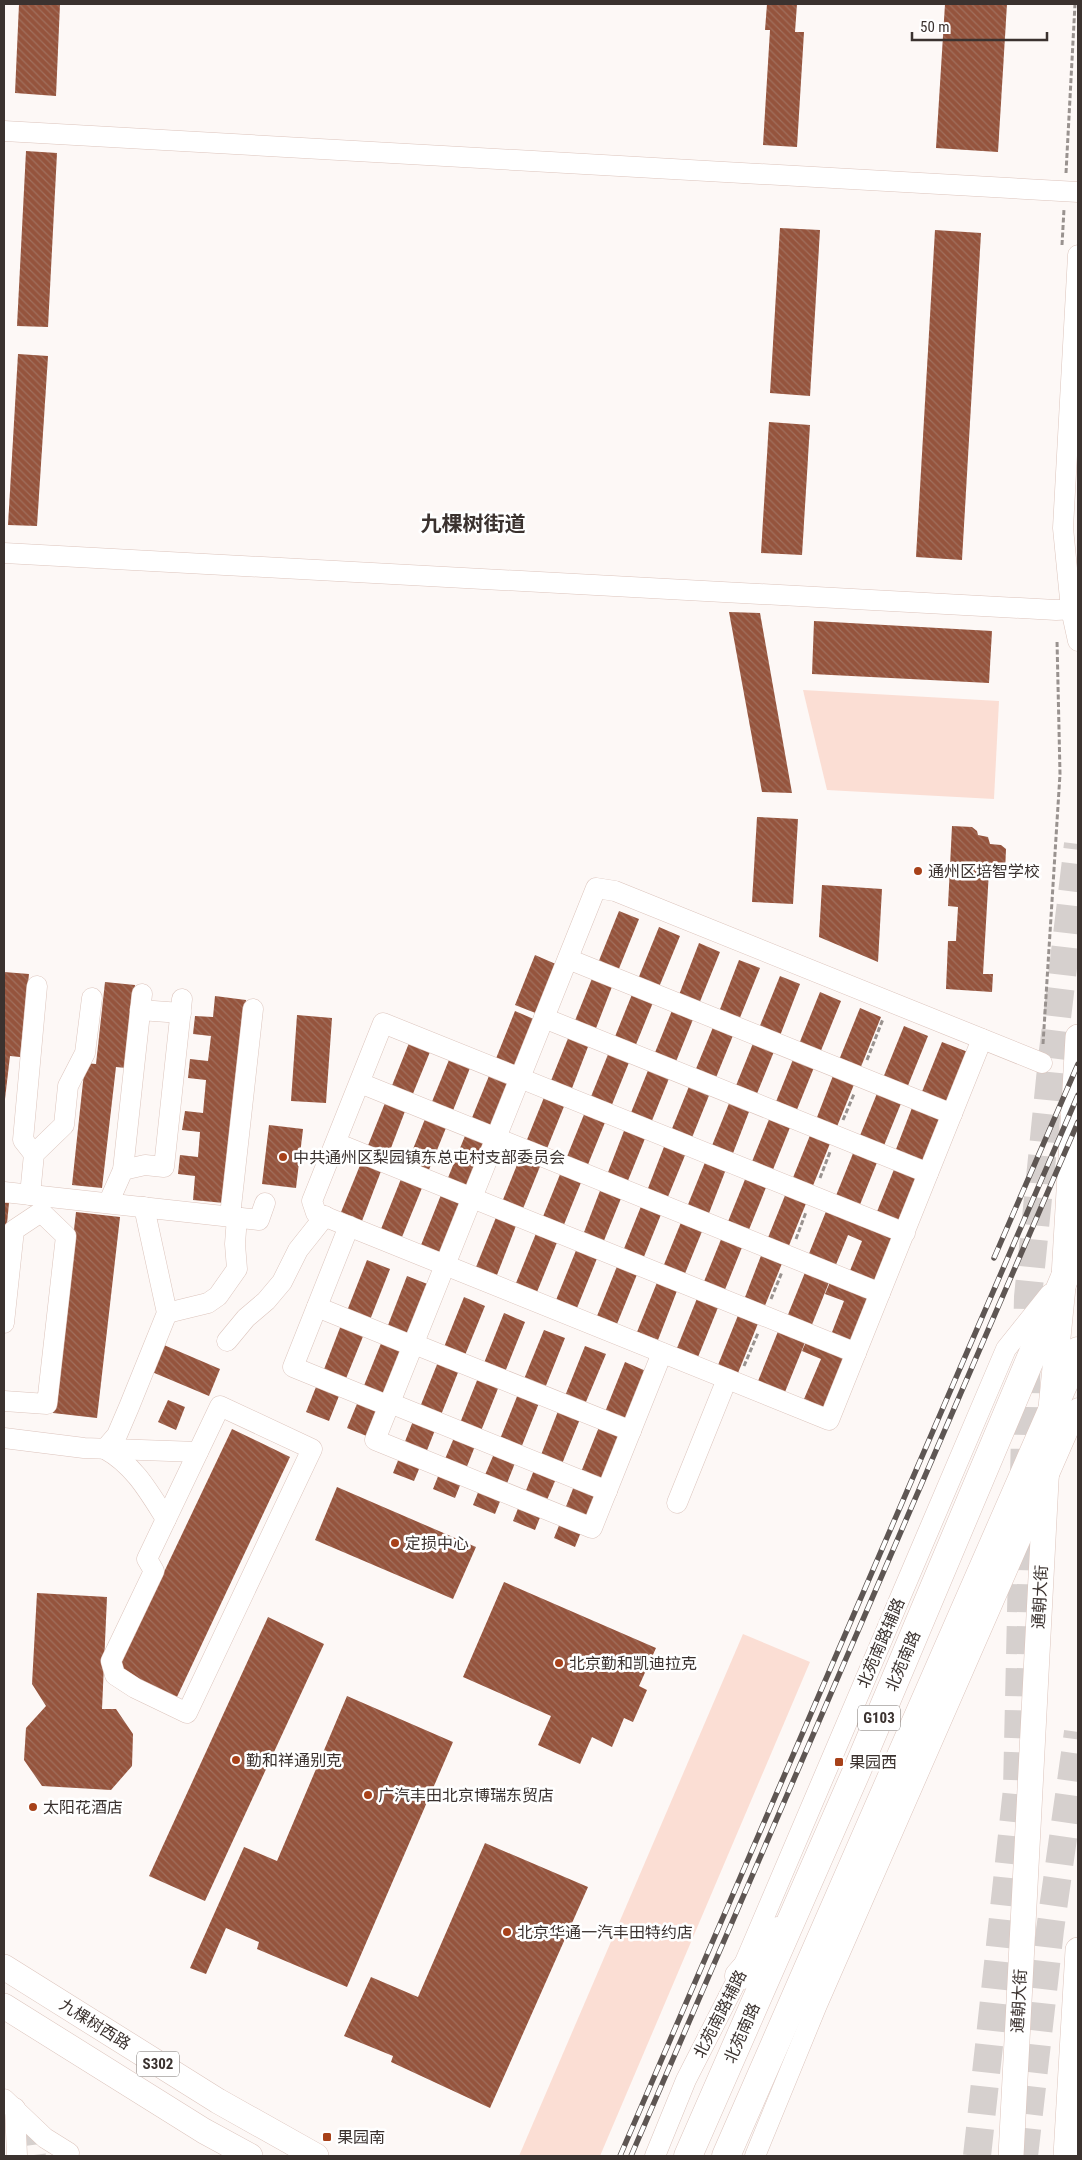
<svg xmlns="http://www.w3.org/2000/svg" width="1082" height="2160" font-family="'Roboto Condensed','Noto Sans SC',sans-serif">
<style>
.green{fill:#fbded4}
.building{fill:url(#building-back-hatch)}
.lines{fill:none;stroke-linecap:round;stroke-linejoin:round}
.minor-tunnel{stroke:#d6d0ce;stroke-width:20;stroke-dasharray:20 10;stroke-linecap:butt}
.highway-tunnel{stroke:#d6d0ce;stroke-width:28;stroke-dasharray:28 14;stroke-linecap:butt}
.minor-casing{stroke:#dcc4bc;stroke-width:21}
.major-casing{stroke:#dcc4bc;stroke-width:26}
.highway-casing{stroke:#dcc4bc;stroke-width:29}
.path{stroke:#99928f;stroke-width:3;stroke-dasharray:5 2.5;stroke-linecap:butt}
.minor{stroke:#fff;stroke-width:20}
.major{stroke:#fff;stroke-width:25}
.highway{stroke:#fff;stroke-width:28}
.rail-casing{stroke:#5e5653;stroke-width:5.5}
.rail{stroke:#fff;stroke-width:4;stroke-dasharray:11;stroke-linecap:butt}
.poi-dot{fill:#a74119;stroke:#fff;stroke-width:2}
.labels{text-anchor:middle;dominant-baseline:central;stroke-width:5;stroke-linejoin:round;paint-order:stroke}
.shield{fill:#fff;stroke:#76706d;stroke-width:1}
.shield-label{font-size:15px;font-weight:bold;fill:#3b322f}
.poi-label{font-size:16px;fill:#3b322f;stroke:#fff;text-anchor:start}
.street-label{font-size:16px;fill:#3b322f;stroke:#fff}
.district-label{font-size:21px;font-weight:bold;fill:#3b322f;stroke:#fff}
</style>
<defs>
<pattern id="building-back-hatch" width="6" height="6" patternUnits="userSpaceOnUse" patternTransform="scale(1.25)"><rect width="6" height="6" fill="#95543d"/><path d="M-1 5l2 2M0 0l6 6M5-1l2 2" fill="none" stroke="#a1705e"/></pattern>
</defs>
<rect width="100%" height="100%" fill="#fdf8f6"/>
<g class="green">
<polygon points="803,690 999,701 994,799 827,790"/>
<polygon points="743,1634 810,1662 600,2156 519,2156"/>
</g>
<g class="building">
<polygon points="19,4 60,4 56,96 15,93"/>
<polygon points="767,4 797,4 795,32 804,32 797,147 763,145 770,30 765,30"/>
<polygon points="945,4 1007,4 998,152 936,148"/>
<polygon points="26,151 57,153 48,327 17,326"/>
<polygon points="780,228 820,230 810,396 770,393"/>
<polygon points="935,230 981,233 962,560 916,557"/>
<polygon points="18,354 48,356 37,526 8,525"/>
<polygon points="769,422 810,425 802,555 761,553"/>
<polygon points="729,612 760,613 792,793 762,792"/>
<polygon points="814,621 992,631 989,683 812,674"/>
<polygon points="757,817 798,819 793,904 752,902"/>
<polygon points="952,826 972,827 977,831 978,835 988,837 990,844 1001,845 1006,849 1005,872 989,871 983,974 993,974 992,992 946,989 948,941 956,941 958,907 948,906"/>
<polygon points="822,885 882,889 878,962 819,937"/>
<polygon points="619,911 639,919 616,976 596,968"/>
<polygon points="659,927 680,936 657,992 636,984"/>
<polygon points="699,943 720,952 697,1009 677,1000"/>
<polygon points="535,955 558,965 538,1014 515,1005"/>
<polygon points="739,960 760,968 737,1025 717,1017"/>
<polygon points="595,971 615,979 593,1036 572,1028"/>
<polygon points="4,972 29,974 20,1057 10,1056 5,1099"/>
<polygon points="780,976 800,984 778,1041 757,1033"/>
<polygon points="105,982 135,985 126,1068 116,1067 102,1188 72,1185 85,1063 96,1064"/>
<polygon points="635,987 656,995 633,1052 612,1044"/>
<polygon points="820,992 841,1001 818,1058 797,1049"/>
<polygon points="215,996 246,1000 224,1203 193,1200 195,1176 178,1174 180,1155 198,1157 200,1132 182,1130 185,1111 203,1113 206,1080 188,1078 190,1059 208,1061 211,1036 193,1034 195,1016 213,1017"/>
<polygon points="675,1003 696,1012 673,1069 652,1060"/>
<polygon points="860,1008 881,1017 858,1074 837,1065"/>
<polygon points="515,1011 536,1020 514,1074 493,1066"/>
<polygon points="297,1015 332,1018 326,1103 291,1101"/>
<polygon points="716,1020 736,1028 713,1085 693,1076"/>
<polygon points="904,1026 928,1036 905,1093 881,1083"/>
<polygon points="571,1031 591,1039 569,1096 548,1088"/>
<polygon points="756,1036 777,1044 754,1101 733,1093"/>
<polygon points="411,1038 432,1047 410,1101 389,1093"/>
<polygon points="942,1042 968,1052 945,1109 919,1099"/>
<polygon points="611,1047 632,1055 609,1112 588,1104"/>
<polygon points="796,1052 817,1060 794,1117 773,1109"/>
<polygon points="451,1055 472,1063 450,1118 429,1109"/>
<polygon points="651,1063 672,1071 649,1128 628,1120"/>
<polygon points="836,1068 857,1077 834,1134 814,1125"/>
<polygon points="491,1071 512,1079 490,1134 469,1125"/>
<polygon points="692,1079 712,1088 689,1145 669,1136"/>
<polygon points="880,1086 904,1096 881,1153 857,1143"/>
<polygon points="547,1090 567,1099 544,1156 524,1147"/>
<polygon points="732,1096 752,1104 730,1161 709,1153"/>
<polygon points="387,1098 407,1106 386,1161 365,1153"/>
<polygon points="915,1100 943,1112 921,1169 893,1157"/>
<polygon points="587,1107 608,1115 585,1172 564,1164"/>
<polygon points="772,1112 793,1120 770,1177 749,1169"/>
<polygon points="427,1114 448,1123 426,1177 405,1169"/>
<polygon points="627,1123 648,1131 625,1188 605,1180"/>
<polygon points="269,1125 303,1129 296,1188 262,1184"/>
<polygon points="813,1128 833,1136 810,1193 790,1185"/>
<polygon points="467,1131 488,1139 466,1193 445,1185"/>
<polygon points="667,1139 688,1148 665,1204 645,1196"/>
<polygon points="856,1146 880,1155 857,1212 833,1203"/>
<polygon points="523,1150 543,1159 520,1216 500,1207"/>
<polygon points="708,1155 728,1164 706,1221 685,1212"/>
<polygon points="363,1158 383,1166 362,1221 341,1212"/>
<polygon points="897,1162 919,1171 897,1228 874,1219"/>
<polygon points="563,1167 584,1175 561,1232 540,1224"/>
<polygon points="748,1172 769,1180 746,1237 725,1229"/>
<polygon points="403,1174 424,1183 402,1237 381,1229"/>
<polygon points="603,1183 624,1191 601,1248 581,1240"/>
<polygon points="788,1188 809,1196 786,1253 765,1245"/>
<polygon points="443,1190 464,1199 442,1253 421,1245"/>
<polygon points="644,1199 664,1207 641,1264 621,1256"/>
<polygon points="4,1203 9,1203 5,1244 4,1244"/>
<polygon points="829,1204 896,1231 873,1288 847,1278 862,1241 848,1235 833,1272 806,1261"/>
<polygon points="499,1210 519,1218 497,1275 476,1267"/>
<polygon points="76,1212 120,1217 97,1418 53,1413"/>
<polygon points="684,1215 705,1224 682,1281 661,1272"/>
<polygon points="539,1226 560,1235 537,1292 516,1283"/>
<polygon points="724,1232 745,1240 722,1297 701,1289"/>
<polygon points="579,1243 600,1251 577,1308 556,1300"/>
<polygon points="764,1248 785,1256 762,1313 742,1305"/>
<polygon points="620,1259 640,1267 617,1324 597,1316"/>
<polygon points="367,1260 390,1269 368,1325 345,1316"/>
<polygon points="808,1265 832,1275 809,1332 785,1322"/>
<polygon points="660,1275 680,1283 658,1340 637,1332"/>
<polygon points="833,1275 872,1291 849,1348 829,1340 844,1301 825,1294"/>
<polygon points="407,1276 430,1285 408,1342 385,1333"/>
<polygon points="700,1291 721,1300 698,1357 677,1348"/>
<polygon points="464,1297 485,1306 463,1360 442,1352"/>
<polygon points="741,1308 761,1316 738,1373 718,1365"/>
<polygon points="504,1313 525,1322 503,1377 482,1368"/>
<polygon points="343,1320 366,1329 343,1386 321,1377"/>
<polygon points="781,1324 808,1335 785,1392 758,1381"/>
<polygon points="544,1330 565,1338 543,1393 522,1384"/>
<polygon points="809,1335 847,1351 825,1408 804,1399 821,1359 802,1351"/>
<polygon points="384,1336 406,1345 383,1402 361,1393"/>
<polygon points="164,1345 220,1369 209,1396 152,1372"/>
<polygon points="585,1346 606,1354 583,1409 563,1401"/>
<polygon points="440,1357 461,1365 439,1420 418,1412"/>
<polygon points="625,1362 646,1371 624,1425 603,1417"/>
<polygon points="480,1373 501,1381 479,1436 458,1428"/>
<polygon points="318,1382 341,1391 329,1421 306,1412"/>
<polygon points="520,1389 541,1398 519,1453 498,1444"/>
<polygon points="359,1399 381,1408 369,1437 347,1428"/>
<polygon points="168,1400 185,1407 176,1430 158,1422"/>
<polygon points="560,1406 582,1414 560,1469 539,1460"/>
<polygon points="415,1416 437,1425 424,1458 402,1449"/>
<polygon points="601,1422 622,1430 600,1485 579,1477"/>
<polygon points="232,1429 290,1457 176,1699 117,1671"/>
<polygon points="456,1433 477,1441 464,1474 442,1466"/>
<polygon points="496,1449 517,1458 504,1491 482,1482"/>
<polygon points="401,1453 422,1462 414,1481 393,1473"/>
<polygon points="536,1465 558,1474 544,1507 523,1498"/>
<polygon points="441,1469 463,1478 455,1498 433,1489"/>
<polygon points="576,1481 598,1490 585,1523 563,1514"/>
<polygon points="481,1485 503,1494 495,1514 473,1505"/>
<polygon points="337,1487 476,1547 453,1599 315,1540"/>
<polygon points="521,1501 543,1510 535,1530 513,1521"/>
<polygon points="562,1518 583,1527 575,1547 554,1538"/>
<polygon points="504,1582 656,1648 639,1686 647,1690 633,1722 624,1718 612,1747 592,1737 580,1764 538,1745 551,1716 463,1677"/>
<polygon points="37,1593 107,1597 102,1709 116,1709 133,1734 132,1766 111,1790 42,1786 24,1760 26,1728 46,1706 32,1684"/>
<polygon points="268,1617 324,1644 205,1901 149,1876"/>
<polygon points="347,1696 453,1742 347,1987 257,1949 259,1942 226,1928 206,1974 190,1968 244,1847 277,1861"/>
<polygon points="485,1843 588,1887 490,2108 391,2062 393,2056 344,2036 371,1977 418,1997"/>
</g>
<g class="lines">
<polyline class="minor-tunnel" points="32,2125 36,2156"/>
<g class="highway-tunnel">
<polyline points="1024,1477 1028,1297 1052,1059 1078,844"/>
<polyline points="977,2156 1017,1789 1023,1525"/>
<polyline points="1024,2156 1050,1930 1078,1732"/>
</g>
<defs>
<g id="minor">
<polyline points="4,131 1078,192"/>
<polyline points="1078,255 1063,528 1071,609 1078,641"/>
<polyline points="4,553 1056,610 1078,609"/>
<polyline points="568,959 952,1114"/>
<polyline points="140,1010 181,1013"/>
<polyline points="544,1018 928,1173"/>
<polyline points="360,1083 880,1293"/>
<polyline points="336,1143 856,1353"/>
<polyline points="34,1154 23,1140 37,986"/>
<polyline points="123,1170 145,1165 164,1167 182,999"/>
<polyline points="4,1192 259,1220 265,1203"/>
<polyline points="30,1195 34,1154 64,1125 68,1086 85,1053 92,998"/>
<polyline points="110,1203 111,1197 123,1170 142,994"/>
<polyline points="230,1216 253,1009"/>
<polyline points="349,1226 293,1367 389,1406"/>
<polyline points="905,1233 383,1023 312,1201 316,1213 829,1420 982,1039"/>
<polyline points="317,1307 413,1346"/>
<polyline points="167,1313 208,1303 218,1296 237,1269 235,1244 237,1217"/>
<polyline points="4,1323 14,1230 41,1212"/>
<polyline points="227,1341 246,1318 266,1301 282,1282 298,1250 325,1216"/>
<polyline points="414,1344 631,1431"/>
<polyline points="662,1353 592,1528 375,1440 596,888 615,891 1042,1063"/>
<polyline points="4,1401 47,1404 66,1236 41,1212"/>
<polyline points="390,1403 607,1491"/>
<polygon points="220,1406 312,1449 187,1713 135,1688 115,1675 111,1661 154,1571 147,1559"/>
<polyline points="4,1438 84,1448 198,1452"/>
<polyline points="105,1449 117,1435 129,1407 167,1313 144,1207"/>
<path d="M 105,1449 C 134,1465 149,1492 166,1519"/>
<polyline points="677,1503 727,1379"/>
<polyline points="4,2099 45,2138 69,2153"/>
<polyline points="15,2108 17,2156"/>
<polyline points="655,2156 686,2080 739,1976 1006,1349 1050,1294"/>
<polyline points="755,2156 817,2005 1078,1408"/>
</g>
<g id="major">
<polyline points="4,1967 218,2101 316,2156"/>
<polyline points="4,2006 204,2131 250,2156"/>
<polyline points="1011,2156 1046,1481 1050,1418 1064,1277 1078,1037"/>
<polyline points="1066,2156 1078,1950"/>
</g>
<g id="highway">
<polyline points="739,1976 778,1931"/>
<polyline points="688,2156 858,1768 1078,1246"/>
<polyline points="726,2156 1078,1351"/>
</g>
</defs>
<use href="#minor" class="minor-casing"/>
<use href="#major" class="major-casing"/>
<use href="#highway" class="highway-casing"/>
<g class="path">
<polyline points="1066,173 1075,4"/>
<polyline points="1062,245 1064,209"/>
<polyline points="1043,1044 1060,774 1057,640"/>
<polyline points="867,1060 883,1019"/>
<polyline points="843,1120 854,1094"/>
<polyline points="820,1178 830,1152"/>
<polyline points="796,1239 806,1212"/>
<polyline points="771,1299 782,1272"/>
<polyline points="744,1366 758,1333"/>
</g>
<use href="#minor" class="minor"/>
<use href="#major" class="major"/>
<use href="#highway" class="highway"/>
<defs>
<g id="rail">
<polyline points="994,1258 1078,1064"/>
<polyline points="620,2156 1078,1095"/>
<polyline points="631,2156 1078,1122"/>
</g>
</defs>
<use href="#rail" class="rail-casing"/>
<use href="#rail" class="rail"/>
</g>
<g class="poi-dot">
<circle cx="918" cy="871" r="5"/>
<circle cx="283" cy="1157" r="5"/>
<circle cx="395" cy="1543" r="5"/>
<circle cx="559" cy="1663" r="5"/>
<circle cx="236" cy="1760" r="5"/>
<rect x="834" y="1757" width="10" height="10" rx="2.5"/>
<circle cx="368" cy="1795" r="5"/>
<circle cx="33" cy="1807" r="5"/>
<circle cx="507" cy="1932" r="5"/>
<rect x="322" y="2132" width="10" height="10" rx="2.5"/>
</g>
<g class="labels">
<g class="shield">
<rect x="858" y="1705.5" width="42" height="25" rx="4"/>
<rect x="137" y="2051.5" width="42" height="25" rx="4"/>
</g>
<g class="shield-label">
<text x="879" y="1718">G103</text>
<text x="158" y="2064">S302</text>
</g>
<g class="poi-label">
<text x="928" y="871">通州区培智学校</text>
<text x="293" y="1157">中共通州区梨园镇东总屯村支部委员会</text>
<text x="405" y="1543">定损中心</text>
<text x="569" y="1663">北京勤和凯迪拉克</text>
<text x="246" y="1760">勤和祥通别克</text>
<text x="849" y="1762">果园西</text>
<text x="378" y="1795">广汽丰田北京博瑞东贸店</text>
<text x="43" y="1807">太阳花酒店</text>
<text x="517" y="1932">北京华通一汽丰田特约店</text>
<text x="337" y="2137">果园南</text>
</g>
<g class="street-label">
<text transform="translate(1040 1597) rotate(-87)">通朝大街</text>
<text transform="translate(881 1643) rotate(-67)">北苑南路辅路</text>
<text transform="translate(903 1661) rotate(-67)">北苑南路</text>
<text transform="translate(1019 2001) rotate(-87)">通朝大街</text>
<text transform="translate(720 2014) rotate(-63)">北苑南路辅路</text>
<text transform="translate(95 2024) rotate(32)">九棵树西路</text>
<text transform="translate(742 2033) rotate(-66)">北苑南路</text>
</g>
<g class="district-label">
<text x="473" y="524">九棵树街道</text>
</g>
</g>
<rect width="1082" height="2160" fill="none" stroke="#3b322f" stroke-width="10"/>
<path d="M912 32v8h135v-8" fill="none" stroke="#3b322f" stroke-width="2.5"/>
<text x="920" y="32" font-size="15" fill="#3b322f" stroke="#ffffff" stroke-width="4" paint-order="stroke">50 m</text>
</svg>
